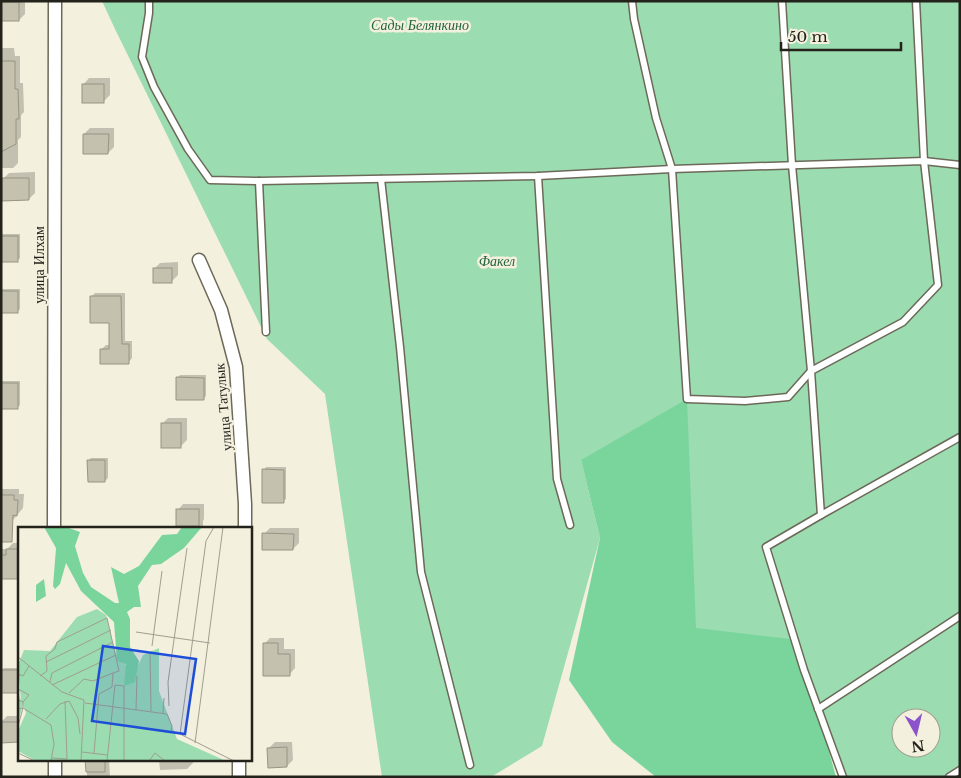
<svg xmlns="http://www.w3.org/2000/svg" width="961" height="778" font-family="'Libre Baskerville',serif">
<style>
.green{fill:#9bdcb1;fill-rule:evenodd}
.forest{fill:#7ad59c}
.shadow{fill:#0003}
.building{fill:#c5c1af;stroke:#979482}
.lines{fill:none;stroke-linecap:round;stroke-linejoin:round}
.service-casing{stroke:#6c6959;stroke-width:9}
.minor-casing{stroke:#6c6959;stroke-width:15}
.service{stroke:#fff;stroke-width:6}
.minor{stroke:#fff;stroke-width:12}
.labels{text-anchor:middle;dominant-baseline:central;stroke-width:5;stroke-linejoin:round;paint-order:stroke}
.park-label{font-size:14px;font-style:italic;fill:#22633e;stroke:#f4f0de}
.street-label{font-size:14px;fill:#23221b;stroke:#f4f0de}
.inset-road{fill:none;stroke:#a09e90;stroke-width:1}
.view{fill:#1d4ed8;fill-opacity:0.15;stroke:#1d4ed8;stroke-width:2.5}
.inset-edge{fill:none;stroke:#23221b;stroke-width:2.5}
</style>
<rect width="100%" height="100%" fill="#f4f0de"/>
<path class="green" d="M 102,1 L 960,1 L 960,777 L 846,777 L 818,709 L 686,627 L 581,460 L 600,538 L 542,746 L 491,777 L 382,777 L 325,394 L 267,339 L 115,29 ZM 901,718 L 931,718 L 931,748 L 901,748 Z"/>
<polygon class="forest" points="687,399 696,628 799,640 836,777 656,777 612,742 569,680 600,538 581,460"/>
<g class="shadow">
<polygon points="1,1 25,1 25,14 19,20 1,20"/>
<polygon points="1,48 14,48 15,56 20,56 20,83 23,83 24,112 21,115 21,137 18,140 18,163 13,168 1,168"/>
<polygon points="89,78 110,78 110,95 104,101 83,85"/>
<polygon points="90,128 114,128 114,147 108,153 84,134"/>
<polygon points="35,172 35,193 29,199 3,179 9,173"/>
<polygon points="1,234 20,234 20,258 17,261 1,260"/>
<polygon points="178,262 178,275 172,281 154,269 160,263"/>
<polygon points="1,289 20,289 20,309 17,312 1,312"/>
<polygon points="95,293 125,293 125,341 132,341 132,358 128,363 102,349 106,345 110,345 110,322 91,297"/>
<polygon points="180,375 206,375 206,396 203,399 177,378"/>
<polygon points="1,381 20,381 20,405 17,408 1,408"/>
<polygon points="168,418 187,418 187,440 181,446 162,424"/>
<polygon points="91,458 108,458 108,478 105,481 88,461"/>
<polygon points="266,467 286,467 286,499 283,501 264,470"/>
<polygon points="1,489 19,489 19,494 24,494 23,508 13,520 1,519"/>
<polygon points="183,504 204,504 204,519 203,521 203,528 178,528 178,510"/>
<polygon points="270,528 299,528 299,543 293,549 264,534"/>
<polygon points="13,543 19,543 19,578 1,578 1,549 7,549"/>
<polygon points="270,638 284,638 284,649 295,649 295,668 289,675 264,644"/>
<polygon points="4,668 19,668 19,692 1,670"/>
<polygon points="7,716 19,716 19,741 1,741 1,722"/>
<polygon points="275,742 292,742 293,760 287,766 268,749"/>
<polygon points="87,759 109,759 110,777 87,777"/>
<polygon points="159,759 193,759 193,763 187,769 160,770"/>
</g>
<g class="building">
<rect x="1" y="2" width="18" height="19"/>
<polygon points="1,61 15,61 15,89 18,89 19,119 16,119 16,144 1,152"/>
<rect x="82" y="84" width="22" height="19"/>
<polygon points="83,134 109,134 108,154 83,154"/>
<polygon points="2,178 29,178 29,200 2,201"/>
<rect x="1" y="236" width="17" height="26"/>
<rect x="153" y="268" width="19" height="15"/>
<rect x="1" y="291" width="17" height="22"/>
<polygon points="90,296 121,296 122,344 129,344 129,364 100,364 100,349 109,349 109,323 90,323"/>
<polygon points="176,377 204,378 204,400 176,400"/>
<rect x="1" y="383" width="17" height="26"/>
<rect x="161" y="423" width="20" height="25"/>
<polygon points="87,460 105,460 105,482 88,482"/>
<polygon points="262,469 284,470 284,503 262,503"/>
<polygon points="1,495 14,495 14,500 18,500 17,516 13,515 12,542 1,542"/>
<rect x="176" y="509" width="23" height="17"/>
<polygon points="262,533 294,534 293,550 262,550"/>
<polygon points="6,549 19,549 19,579 1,579 1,555 6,555"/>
<polygon points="263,643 278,643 278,654 290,654 290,676 263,676"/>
<rect x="1" y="670" width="18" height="23"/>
<polygon points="1,722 19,722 19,742 1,743"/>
<polygon points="287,747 287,767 268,768 267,748"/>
<polygon points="85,759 105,759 105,772 86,772"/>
</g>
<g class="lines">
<defs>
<g id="service">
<polyline points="149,1 149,13 142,57 154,87 188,149 210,180 259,181 538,176 672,169 924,161 960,165"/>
<polyline points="632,1 634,19 656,118 672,169 687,399 745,401 788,397 811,371 792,165 782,1"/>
<polyline points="538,176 557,479 570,525"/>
<polyline points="381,179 400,347 421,572 470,765"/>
<polyline points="259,181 266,332"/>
<polyline points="821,515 960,437"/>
<polyline points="818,709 960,616"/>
<polyline points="843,777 804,670 766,547 821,515 811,371 903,322 938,285 924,161 916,1"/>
<polyline points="949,777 960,770"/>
</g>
<g id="minor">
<polyline points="199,260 221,310 236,367 245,504 245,528"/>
<polyline points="54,528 55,1"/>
<polyline points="55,759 55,777"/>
<polyline points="239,777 239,759"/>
</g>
</defs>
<use href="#service" class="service-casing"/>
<use href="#minor" class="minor-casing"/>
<use href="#service" class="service"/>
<use href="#minor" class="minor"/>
</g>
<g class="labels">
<g class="park-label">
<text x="420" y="25">Сады Белянкино</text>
<text x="497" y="261">Факел</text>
</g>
<g class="street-label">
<text transform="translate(39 265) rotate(-90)">улица Илхам</text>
<text transform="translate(223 407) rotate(-95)">улица Татулык</text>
</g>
</g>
<g transform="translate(18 527)">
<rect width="234" height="234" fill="#f4f0de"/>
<path d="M 79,82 L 88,88 L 98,127 L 116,147 L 125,128 L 141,121 L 141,164 L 159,212 L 208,234 L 18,234 L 0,224 L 0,204 L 8,186 L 5,177 L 0,196 L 0,167 L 3,173 L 0,138 L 6,123 L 32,124 L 59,90 Z" fill="#9bdcb1"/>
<path d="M 26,0 L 48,0 L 62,5 L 57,19 L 65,46 L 73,60 L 97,76 L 101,76 L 93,40 L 106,47 L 121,39 L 144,8 L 159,7 L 164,0 L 184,0 L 166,21 L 143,37 L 134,38 L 120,59 L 123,80 L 116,80 L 109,85 L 112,92 L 112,120 L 121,134 L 117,155 L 106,159 L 108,137 L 99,134 L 96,95 L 63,64 L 48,36 L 42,57 L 37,62 L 35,59 L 38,21 ZM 26,52 L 28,69 L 18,75 L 18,58 Z" fill="#7ad59c"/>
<path class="inset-road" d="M 196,0 L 188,14 L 162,207 L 216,234M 118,105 L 192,116M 134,119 L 144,44M 132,127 L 133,184M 0,130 L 44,165 L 66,173 L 63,234M 28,135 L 93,103M 0,147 L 5,149 L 11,139M 22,149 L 29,144 L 28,129 L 37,122 L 39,115 L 89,91 L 101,144 L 95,146 L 94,160 L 81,167 L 76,226M 32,155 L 34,146 L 95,115M 34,158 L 98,128M 0,162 L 11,168 L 5,175M 51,166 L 66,152 L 75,154 L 95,146M 0,173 L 5,175 L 5,181 L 33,198 L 36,217 L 33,234M 67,176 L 149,187 L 154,199 L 153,205M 151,179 L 150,155 L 169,21M 0,182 L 5,181 L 0,199M 118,183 L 119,149M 145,186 L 146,171M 28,192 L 42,177 L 51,174 L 60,191 L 62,207M 177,216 L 205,0M 64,225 L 89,228M 0,226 L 17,234M 34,231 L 49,232 L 47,174M 89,234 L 97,158 L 106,159 L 106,234M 131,234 L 137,226 L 147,234"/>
<path class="view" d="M 85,119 L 178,132 L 167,207 L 74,194 Z"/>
<rect width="234" height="234" class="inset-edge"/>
</g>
<rect width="961" height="778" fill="none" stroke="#23221b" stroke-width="5"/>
<g transform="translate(916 733) rotate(172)"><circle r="24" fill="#f4f0de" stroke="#a09e90"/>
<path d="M0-4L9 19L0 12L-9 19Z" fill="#8c54cc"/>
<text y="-8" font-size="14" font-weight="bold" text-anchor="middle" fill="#23221b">N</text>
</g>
<path d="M781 42v8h120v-8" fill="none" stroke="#23221b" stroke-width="2.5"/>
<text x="788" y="42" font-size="15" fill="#23221b" stroke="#f4f0de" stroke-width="4" paint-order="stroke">50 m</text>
</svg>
